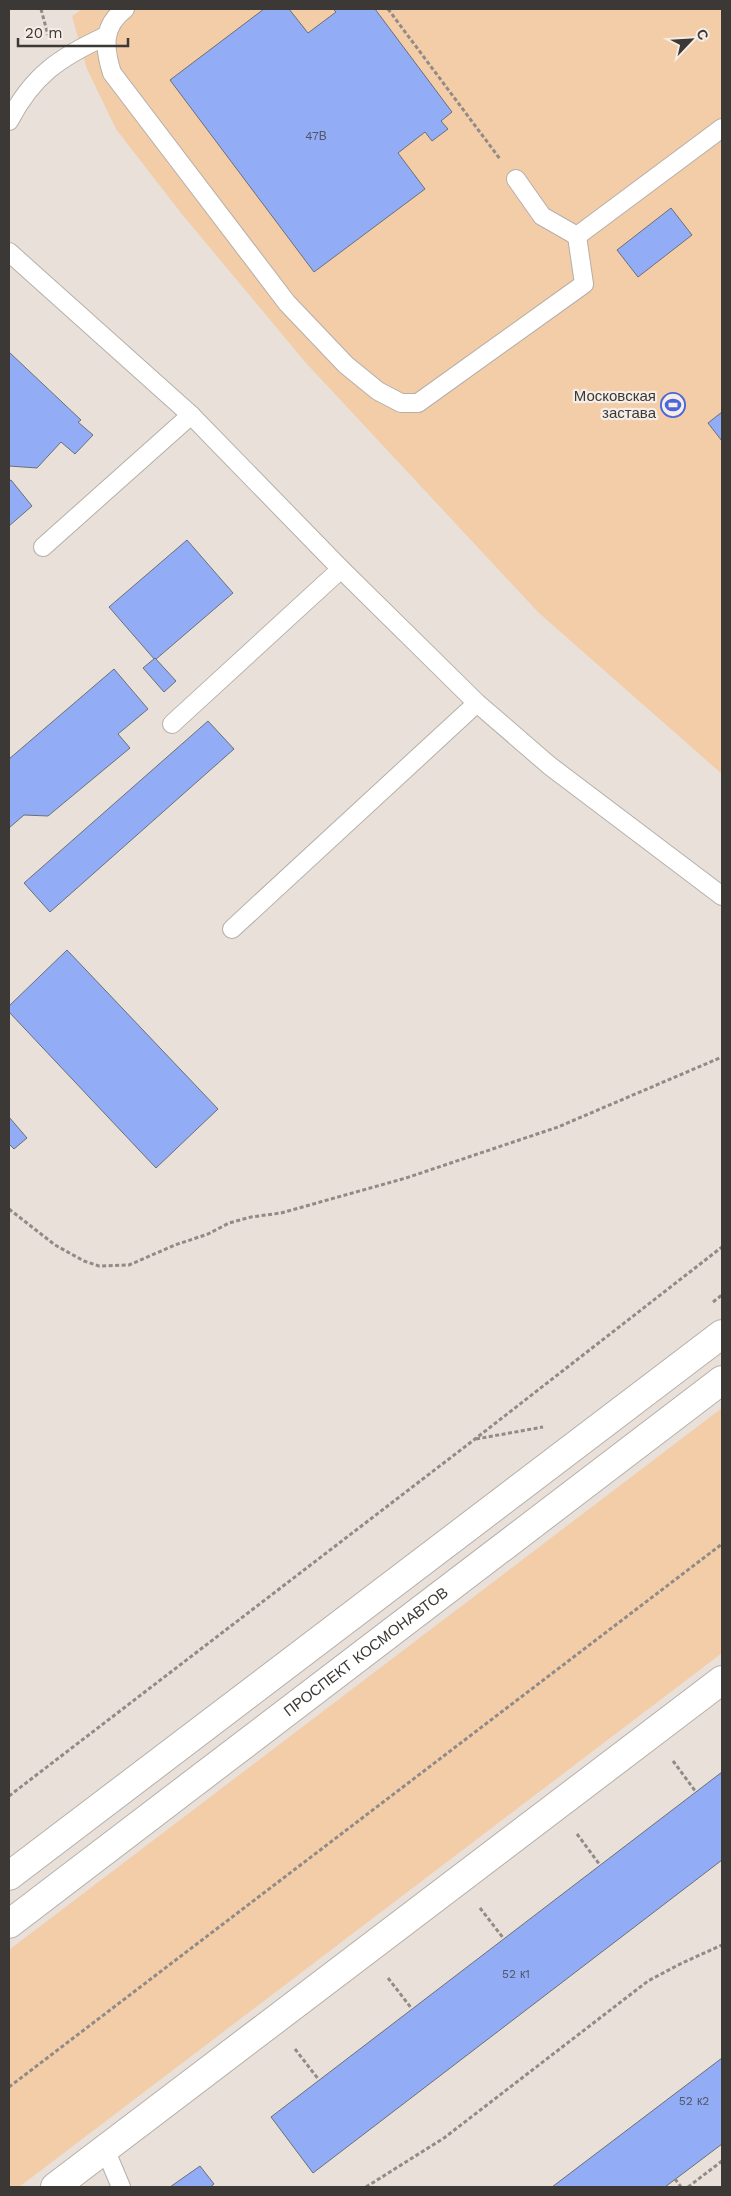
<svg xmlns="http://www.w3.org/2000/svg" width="731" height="2196" font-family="'Work Sans',sans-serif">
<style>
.green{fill:#f3cca8}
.building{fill:#92adf5;stroke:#6b6f77}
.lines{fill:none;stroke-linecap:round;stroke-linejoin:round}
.service-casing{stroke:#b6afa8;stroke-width:20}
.minor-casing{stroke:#b6afa8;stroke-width:30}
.tertiary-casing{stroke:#b6afa8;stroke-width:30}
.path{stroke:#908b86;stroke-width:3;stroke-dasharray:4 2.5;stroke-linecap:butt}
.service{stroke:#fff;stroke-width:18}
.minor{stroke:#fff;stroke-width:28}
.tertiary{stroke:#fff;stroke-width:28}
.labels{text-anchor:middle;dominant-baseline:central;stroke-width:4.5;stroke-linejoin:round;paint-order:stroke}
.number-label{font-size:12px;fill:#515565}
.poi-label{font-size:15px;fill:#3b3835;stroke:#f6ede6;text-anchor:end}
.street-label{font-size:15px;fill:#3b3835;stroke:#f6ede6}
</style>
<rect width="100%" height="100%" fill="#e8e0d9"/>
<g class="green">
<polygon points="82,9 722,9 722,774 539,613 306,363 181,213 116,129 87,69 72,16"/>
<polygon points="722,1408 722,1653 19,2187 9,2187 9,1950"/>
</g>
<g class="building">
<polygon points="264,9 289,9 308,33 336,12 333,9 375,9 452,112 441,121 448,129 432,141 425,132 398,153 425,189 314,272 170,80"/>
<polygon points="671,208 692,235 638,277 617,250"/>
<polygon points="9,352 81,420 78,422 93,435 75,454 61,442 37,468 9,466"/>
<polygon points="722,412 722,441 708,423"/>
<polygon points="11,480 32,506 9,526 9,481"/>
<polygon points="187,540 233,593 155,660 109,607"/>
<polygon points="155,658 176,681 164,692 143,668"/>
<polygon points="114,669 148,709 118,734 130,748 48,816 24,815 9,828 9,759"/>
<polygon points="208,721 234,749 50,912 24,883"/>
<polygon points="67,950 218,1109 156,1168 9,1012 9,1006"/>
<polygon points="9,1117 27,1138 14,1149 9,1144"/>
<polygon points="722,1772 722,1860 313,2173 271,2117"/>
<polygon points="722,2058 722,2144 665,2187 552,2187"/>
<polygon points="200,2166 214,2184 210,2187 170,2187"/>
</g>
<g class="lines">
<defs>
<g id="service">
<path d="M 125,9 C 102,26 104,48 112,73 L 287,303 L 346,365 L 378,391 L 401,403 L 418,403 L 584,284 L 577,236 L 722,128"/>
<path d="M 9,121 C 33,75 60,57 106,36"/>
<polyline points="516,179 542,216 577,236"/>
<polyline points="9,252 191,415 341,569 477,703 550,766 722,896"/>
<polyline points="43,547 191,415"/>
<polyline points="172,724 341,569"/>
<polyline points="232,929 477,703"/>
<polyline points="105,2149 121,2187"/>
</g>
<polyline id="minor" points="55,2187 722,1680"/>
<g id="tertiary">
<polyline points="9,1876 722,1334"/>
<path id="s1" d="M 9,1924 L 722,1380"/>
</g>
</defs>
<use href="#service" class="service-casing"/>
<use href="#minor" class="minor-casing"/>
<use href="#tertiary" class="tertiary-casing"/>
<g class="path">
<polyline points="41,9 48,35"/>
<polyline points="388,9 500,159"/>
<polyline points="9,1209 55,1245 84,1261 99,1266 129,1265 175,1245 208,1234 229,1223 251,1217 281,1213 406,1178 558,1127 722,1057"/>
<polyline points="713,1302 722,1295"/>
<polyline points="476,1439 543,1427"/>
<polyline points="673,1761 696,1792"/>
<polyline points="9,1796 475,1439 722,1247"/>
<polyline points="577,1834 600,1865"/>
<polyline points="480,1908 504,1939"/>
<polyline points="388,1978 412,2009"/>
<polyline points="295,2049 319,2080"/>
<polyline points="9,2087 722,1544"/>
<polyline points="675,2179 681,2187"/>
<polyline points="366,2187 444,2138 648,1981 682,1963 722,1945"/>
<polyline points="688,2187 722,2161"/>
</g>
<use href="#service" class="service"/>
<use href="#minor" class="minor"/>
<use href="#tertiary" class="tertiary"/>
</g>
<defs>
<symbol id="stadium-ring" viewBox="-11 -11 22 22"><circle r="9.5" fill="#f6ede6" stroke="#4867db" stroke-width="1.5"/><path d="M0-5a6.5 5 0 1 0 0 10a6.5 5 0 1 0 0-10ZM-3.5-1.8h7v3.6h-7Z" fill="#4867db"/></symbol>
</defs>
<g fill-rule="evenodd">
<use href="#stadium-ring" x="659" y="391" width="28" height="28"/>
</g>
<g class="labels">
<g class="number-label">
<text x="316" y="136">47В</text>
<text x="516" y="1974">52 к1</text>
<text x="694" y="2101">52 к2</text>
</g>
<g class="poi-label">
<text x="656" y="396">Московская<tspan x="656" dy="17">застава</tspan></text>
</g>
<g class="street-label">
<text stroke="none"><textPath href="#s1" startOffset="449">ПРОСПЕКТ КОСМОНАВТОВ</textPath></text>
</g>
</g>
<rect width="731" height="2196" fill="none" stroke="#3b3835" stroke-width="20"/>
<g transform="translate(691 40) rotate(65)" stroke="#f6ede6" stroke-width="4" paint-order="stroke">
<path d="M0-4L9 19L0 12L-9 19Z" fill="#3b3835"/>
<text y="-8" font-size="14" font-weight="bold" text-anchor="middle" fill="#3b3835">С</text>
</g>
<path d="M18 38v8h110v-8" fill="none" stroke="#3b3835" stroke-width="2.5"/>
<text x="25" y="38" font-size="15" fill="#3b3835" stroke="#f6ede6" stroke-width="4" paint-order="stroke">20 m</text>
</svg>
